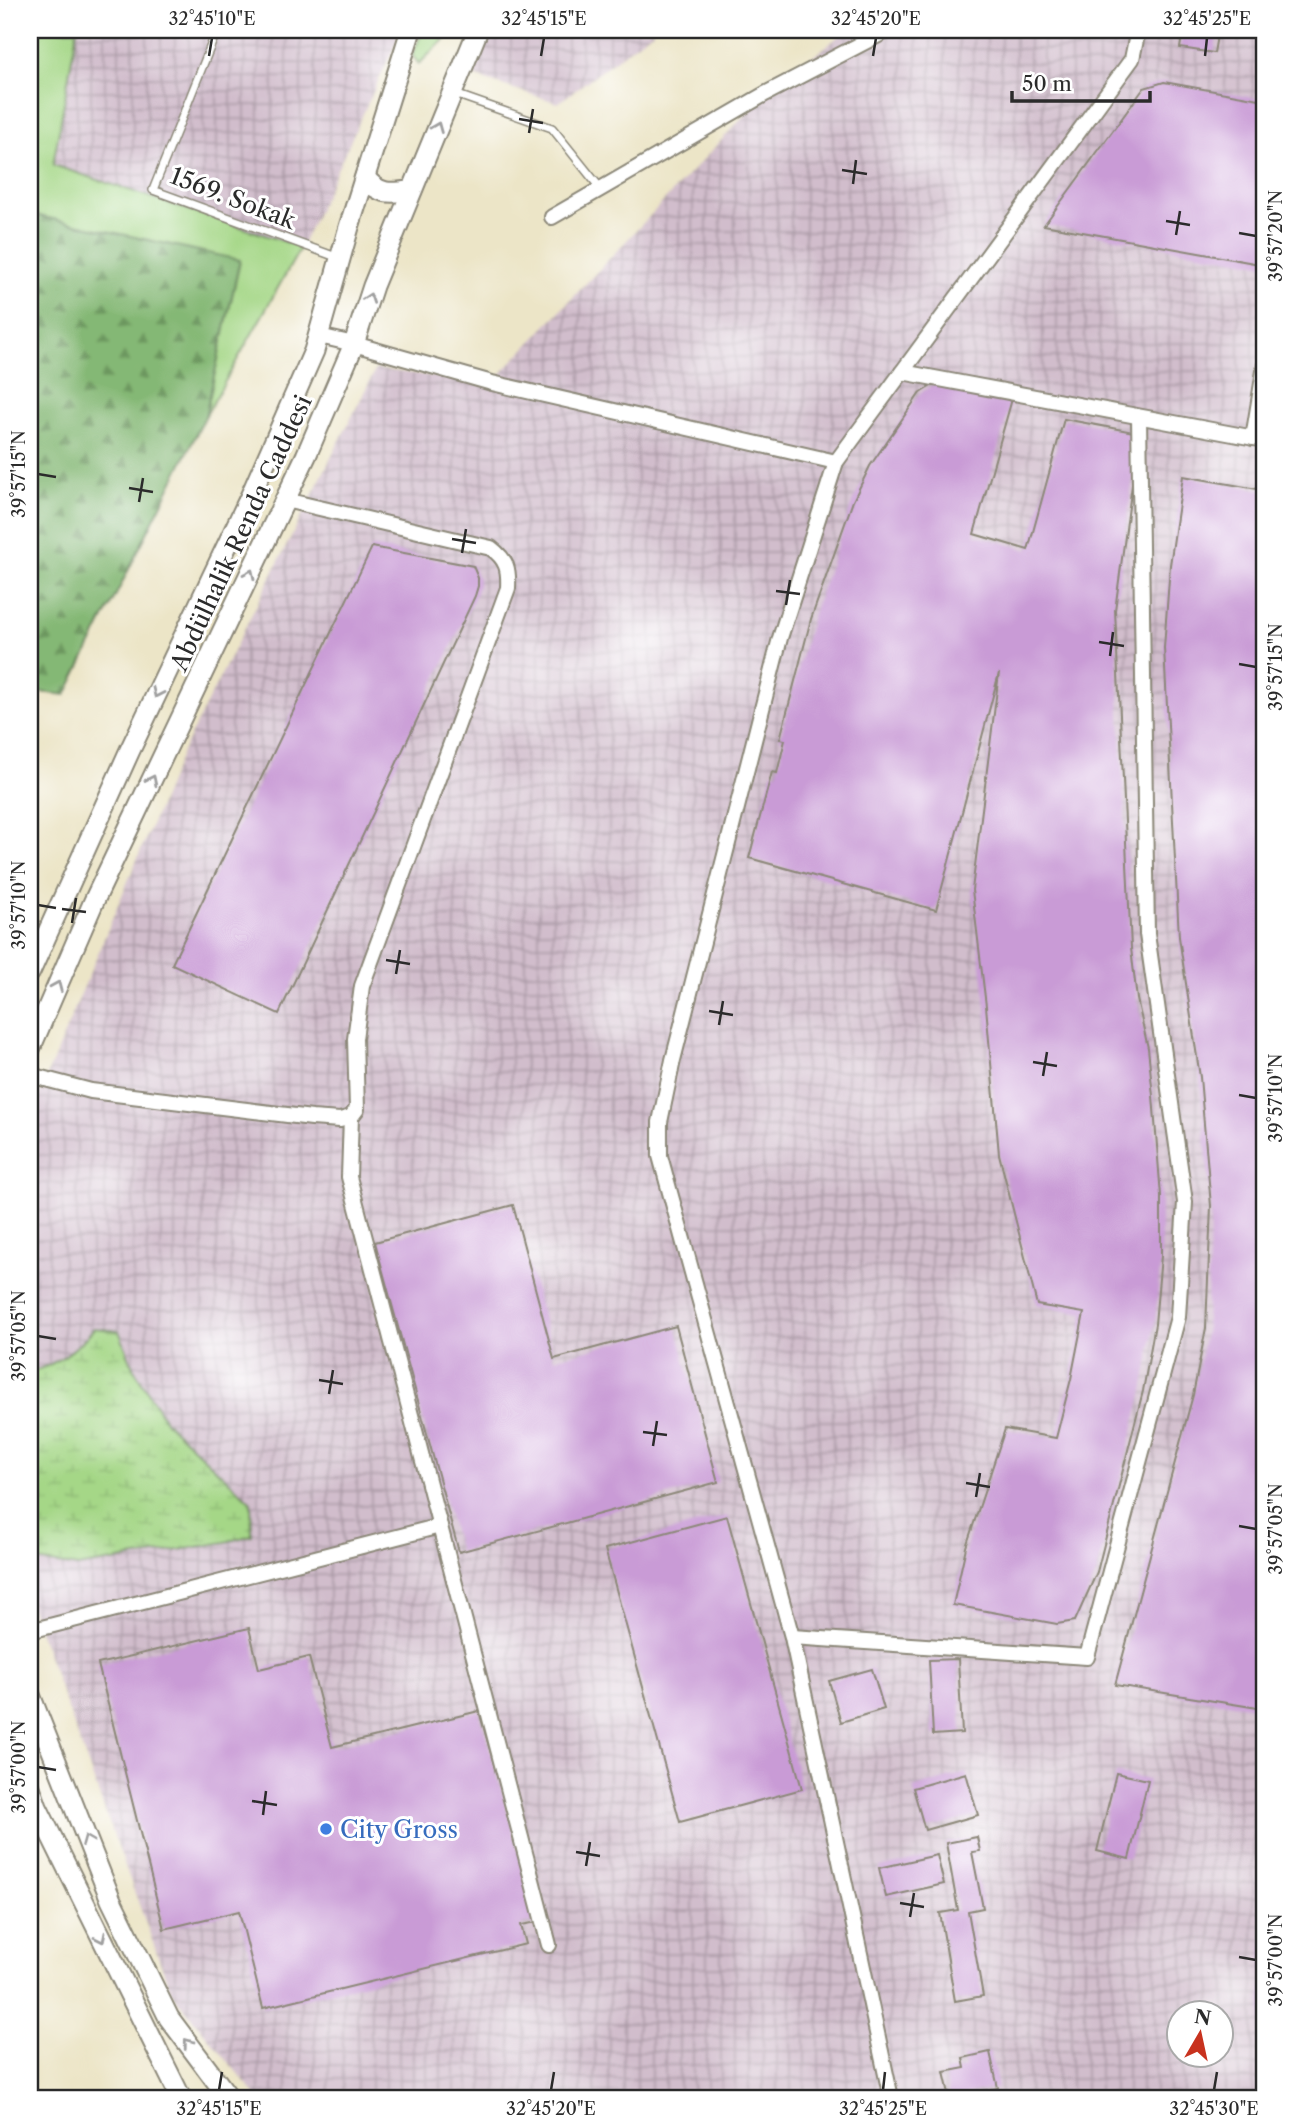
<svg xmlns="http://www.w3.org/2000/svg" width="1295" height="2128" font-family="'Libre Caslon Text',serif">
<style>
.industrial{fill:url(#industrial-grid);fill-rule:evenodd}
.grass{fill:#a5d787;stroke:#688159;stroke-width:2}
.forest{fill:url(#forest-firs);stroke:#587250;stroke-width:2}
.wetland{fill:url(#wetland-marsh);stroke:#688159;stroke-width:2}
.building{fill:#c99bd6}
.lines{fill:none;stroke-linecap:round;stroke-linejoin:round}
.service-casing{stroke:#8c8879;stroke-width:10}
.minor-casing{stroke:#8c8879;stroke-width:18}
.secondary-casing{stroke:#8c8879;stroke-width:23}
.service{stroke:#fff;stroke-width:7}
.minor{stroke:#fff;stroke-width:14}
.secondary{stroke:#fff;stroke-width:19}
.oneway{stroke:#a0a0a0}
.ticks{fill:none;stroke:#2b2b2b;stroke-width:2.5}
.shop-dot{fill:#3f7fe0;stroke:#fff;stroke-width:2.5}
.labels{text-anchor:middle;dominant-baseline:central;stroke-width:6;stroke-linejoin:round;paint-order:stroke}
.street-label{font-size:24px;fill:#2b2b2b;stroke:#fff}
.shop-label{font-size:24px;fill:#366cbe;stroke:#fff;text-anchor:start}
.neatline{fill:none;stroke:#2b2b2b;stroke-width:2.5}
.ticks-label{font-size:18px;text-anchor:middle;fill:#2b2b2b}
</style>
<defs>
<pattern id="industrial-grid" width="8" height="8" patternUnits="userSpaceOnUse" patternTransform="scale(1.75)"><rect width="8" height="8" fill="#d1bdcc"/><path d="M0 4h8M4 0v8" fill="none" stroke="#aa9aa6"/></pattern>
<pattern id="forest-firs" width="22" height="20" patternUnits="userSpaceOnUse" patternTransform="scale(1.75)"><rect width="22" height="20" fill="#84b874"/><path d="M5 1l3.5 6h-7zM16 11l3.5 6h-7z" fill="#6c965f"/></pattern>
<pattern id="wetland-marsh" width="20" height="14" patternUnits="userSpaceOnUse" patternTransform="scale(1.75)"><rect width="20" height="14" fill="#a5d787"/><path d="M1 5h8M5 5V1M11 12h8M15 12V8" fill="none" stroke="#8eb975"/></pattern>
</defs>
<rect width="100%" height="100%" fill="#fff"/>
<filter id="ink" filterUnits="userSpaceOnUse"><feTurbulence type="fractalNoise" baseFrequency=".0143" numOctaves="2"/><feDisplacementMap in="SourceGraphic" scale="14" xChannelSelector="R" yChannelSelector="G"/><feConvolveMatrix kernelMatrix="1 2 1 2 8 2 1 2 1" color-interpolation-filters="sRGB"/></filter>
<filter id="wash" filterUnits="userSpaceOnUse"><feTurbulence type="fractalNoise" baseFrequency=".00686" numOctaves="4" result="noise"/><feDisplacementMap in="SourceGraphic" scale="28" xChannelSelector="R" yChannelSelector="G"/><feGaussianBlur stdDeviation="1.57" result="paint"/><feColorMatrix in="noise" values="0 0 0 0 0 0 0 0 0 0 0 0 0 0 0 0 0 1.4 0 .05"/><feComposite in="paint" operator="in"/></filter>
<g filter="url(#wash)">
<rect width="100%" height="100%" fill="#ece5c7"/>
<g class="industrial">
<polygon points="77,30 402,30 301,247 53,165"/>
<polygon points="487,30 655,30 558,103 467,74"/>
<path d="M 847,30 L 1265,30 L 1265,2098 L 258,2098 L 171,1992 L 30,1606 L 30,1116 L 181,754 L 376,369 L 492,383 L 765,94 ZM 1180,2012 L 1222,2012 L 1222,2054 L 1180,2054 Z"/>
</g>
<g class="grass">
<polygon points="30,30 77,30 53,165 301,247 205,417 240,261 30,214"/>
<polygon points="423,30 454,30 419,64 412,55"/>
</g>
<polygon class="forest" points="30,214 240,260 205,417 66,695 30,691"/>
<path class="wetland" d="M 94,1328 L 119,1331 L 134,1369 L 166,1422 L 251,1502 L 252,1535 L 226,1542 L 78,1567 L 35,1561 L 30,1549 L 30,1372 C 56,1365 77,1349 94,1328 Z"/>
<g id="blocks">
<g class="building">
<polygon points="1183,30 1218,30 1214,53 1180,48"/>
<polygon points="1164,82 1265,100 1265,265 1044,225 1144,88"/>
<polygon points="936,383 1012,399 974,534 1028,550 1064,419 1139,433 1115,610 1131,948 1137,999 1148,1048 1153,1096 1161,1196 1161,1256 1155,1324 1143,1391 1097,1572 1075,1621 1057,1624 953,1605 966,1547 1005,1429 1056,1438 1071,1379 1084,1313 1037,1305 999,1154 986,1006 972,890 999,673 936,910 749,858 772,772 777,773 785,740 780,739 811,619 853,501 870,466 920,393"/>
<polygon points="1260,457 1265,458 1265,1665 1258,1708 1115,1685 1193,1395 1206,1328 1211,1206 1200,1077 1179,937 1164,648 1170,565 1183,476 1263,490"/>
<polygon points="372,547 473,566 478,578 478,586 475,596 279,1014 172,964"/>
<polygon points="513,1205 554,1359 676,1326 718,1482 459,1552 375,1242"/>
<polygon points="727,1516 802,1789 680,1822 605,1549"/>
<polygon points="249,1628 259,1669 309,1657 332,1747 479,1711 538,1922 521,1925 526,1944 263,2008 239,1911 164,1929 98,1664"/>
<polygon points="958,1659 962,1733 933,1735 929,1660"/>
<polygon points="872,1669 884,1709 841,1722 829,1681"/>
<polygon points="966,1773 978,1815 925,1830 913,1788"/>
<polygon points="1116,1773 1148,1780 1129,1859 1097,1851"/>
<polygon points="977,1837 980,1851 972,1852 983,1908 968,1911 983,1996 955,2001 940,1913 958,1910 946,1843"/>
<polygon points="937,1855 944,1884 886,1897 879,1868"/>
<polygon points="1263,1943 1265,1943 1265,2045 1261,2045"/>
<polygon points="990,2052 998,2088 950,2098 944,2072 965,2068 963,2058"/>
</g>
</g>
</g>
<g filter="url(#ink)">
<use href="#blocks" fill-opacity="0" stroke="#8c8879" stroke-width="2"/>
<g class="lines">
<defs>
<g id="service">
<polyline points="217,30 153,190 339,258"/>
<polyline points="452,93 552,128 601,189"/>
</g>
<g id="minor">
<polyline points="552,217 765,94 888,30"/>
<polyline points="319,336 354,344 492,383 836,462"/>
<polyline points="902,372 1265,440"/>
<polyline points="1253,438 1265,365"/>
<path d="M 30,1075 L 91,1091 L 312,1118 L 340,1120 L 351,1117 L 357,1109 L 355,1039 L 362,986 L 508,588 C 509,569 507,560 491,548 L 285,500"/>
<polyline points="351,1117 349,1177 549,1945"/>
<polyline points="30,1631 440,1526"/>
<polyline points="792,1637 1087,1657 1178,1317 1185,1202 1147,934 1139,417"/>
<polyline points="891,2098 792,1637 660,1156 660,1122 673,1060 780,638 836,462 1132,59 1138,30"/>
</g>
<g id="secondary">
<path d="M 365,177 C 378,195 391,194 412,190"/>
<polyline points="30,972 130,750 250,497 314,351 349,227 411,30"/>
<polyline points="30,1049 94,901 306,456 354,344 373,286 478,30"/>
<polyline points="30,1695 111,1900 169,2018 229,2098"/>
<polyline points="30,1787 37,1807 181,2098"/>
</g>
</defs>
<use href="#service" class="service-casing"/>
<use href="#minor" class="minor-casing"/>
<use href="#secondary" class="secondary-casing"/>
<use href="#service" class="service"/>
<use href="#minor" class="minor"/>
<use href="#secondary" class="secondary"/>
</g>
<defs><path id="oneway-chevron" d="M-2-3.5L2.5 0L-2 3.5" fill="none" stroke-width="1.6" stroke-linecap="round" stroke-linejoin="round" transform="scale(1.75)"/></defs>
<g class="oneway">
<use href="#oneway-chevron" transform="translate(437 127) rotate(-68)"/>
<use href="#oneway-chevron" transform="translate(369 298) rotate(-71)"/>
<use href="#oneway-chevron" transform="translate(250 574) rotate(-65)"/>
<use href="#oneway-chevron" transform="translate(157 693) rotate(115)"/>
<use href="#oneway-chevron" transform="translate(152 780) rotate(-64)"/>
<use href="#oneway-chevron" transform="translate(57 986) rotate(-67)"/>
<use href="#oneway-chevron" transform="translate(87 1840) rotate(-112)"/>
<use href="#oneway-chevron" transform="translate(101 1938) rotate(64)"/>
<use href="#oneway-chevron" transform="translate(188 2043) rotate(-127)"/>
</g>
</g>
<path class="ticks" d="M 209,56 L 212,38M 541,56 L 544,38M 873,56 L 876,38M 1205,56 L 1207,38M 519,119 L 543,123M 529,133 L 533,109M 842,170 L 867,174M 853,184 L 856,160M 1166,221 L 1190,225M 1239,233 L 1256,236M 1176,235 L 1180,211M 38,474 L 56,477M 129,488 L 153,492M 139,502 L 143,478M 452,539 L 476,543M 462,553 L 466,529M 776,591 L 800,594M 786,605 L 790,580M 1099,642 L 1124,646M 1110,656 L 1113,632M 1239,664 L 1256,667M 38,905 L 56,908M 62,909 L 86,912M 72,923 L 76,898M 386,960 L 410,964M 396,974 L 400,950M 709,1011 L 733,1015M 719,1025 L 723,1001M 1033,1062 L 1057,1066M 1043,1076 L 1047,1052M 1239,1095 L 1256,1098M 38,1336 L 56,1339M 319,1380 L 343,1384M 329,1394 L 333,1370M 643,1432 L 667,1435M 653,1446 L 657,1421M 966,1483 L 990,1487M 976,1497 L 980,1473M 1239,1526 L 1256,1529M 38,1767 L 56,1770M 252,1801 L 277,1805M 263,1815 L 266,1791M 576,1852 L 600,1856M 586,1866 L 590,1842M 900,1903 L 924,1907M 910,1917 L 914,1893M 1239,1957 L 1256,1960M 219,2090 L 222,2072M 551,2090 L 554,2072M 883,2090 L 885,2072M 1214,2090 L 1217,2072"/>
<circle class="shop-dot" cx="326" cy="1829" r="7"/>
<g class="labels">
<g class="street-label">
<text transform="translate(233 198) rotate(21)">1569. Sokak</text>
<text transform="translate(241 533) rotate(-65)">Abdülhalik Renda Caddesi</text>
</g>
<g class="shop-label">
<text x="340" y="1829">City Gross</text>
</g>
</g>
<rect width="1295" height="2128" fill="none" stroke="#fff" stroke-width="77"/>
<g transform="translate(1200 2034) rotate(9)"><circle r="33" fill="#ffffff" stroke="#aaaaaa" stroke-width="2"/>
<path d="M0-5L12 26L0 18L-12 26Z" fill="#c8321e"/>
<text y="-10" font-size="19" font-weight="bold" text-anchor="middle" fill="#2b2b2b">N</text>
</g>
<path d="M1012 91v10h138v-10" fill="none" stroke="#2b2b2b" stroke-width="3.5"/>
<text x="1022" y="91" font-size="21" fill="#2b2b2b" stroke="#ffffff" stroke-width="5" paint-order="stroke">50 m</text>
<rect x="38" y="38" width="1218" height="2052" class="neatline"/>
<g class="ticks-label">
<text x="212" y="25">32°45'10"E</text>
<text x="544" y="25">32°45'15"E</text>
<text x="876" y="25">32°45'20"E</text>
<text x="1207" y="25">32°45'25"E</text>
<text transform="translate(1276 236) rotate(-90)" y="6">39°57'20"N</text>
<text transform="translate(19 474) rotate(-90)" y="6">39°57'15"N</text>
<text transform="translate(1276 667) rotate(-90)" y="6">39°57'15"N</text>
<text transform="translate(19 905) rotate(-90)" y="6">39°57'10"N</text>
<text transform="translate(1276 1098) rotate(-90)" y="6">39°57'10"N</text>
<text transform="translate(19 1336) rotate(-90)" y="6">39°57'05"N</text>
<text transform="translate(1276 1529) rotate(-90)" y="6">39°57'05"N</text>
<text transform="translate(19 1767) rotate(-90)" y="6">39°57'00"N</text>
<text transform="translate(1276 1960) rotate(-90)" y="6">39°57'00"N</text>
<text x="219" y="2115">32°45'15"E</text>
<text x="551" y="2115">32°45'20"E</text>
<text x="883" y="2115">32°45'25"E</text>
<text x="1214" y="2115">32°45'30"E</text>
</g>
</svg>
